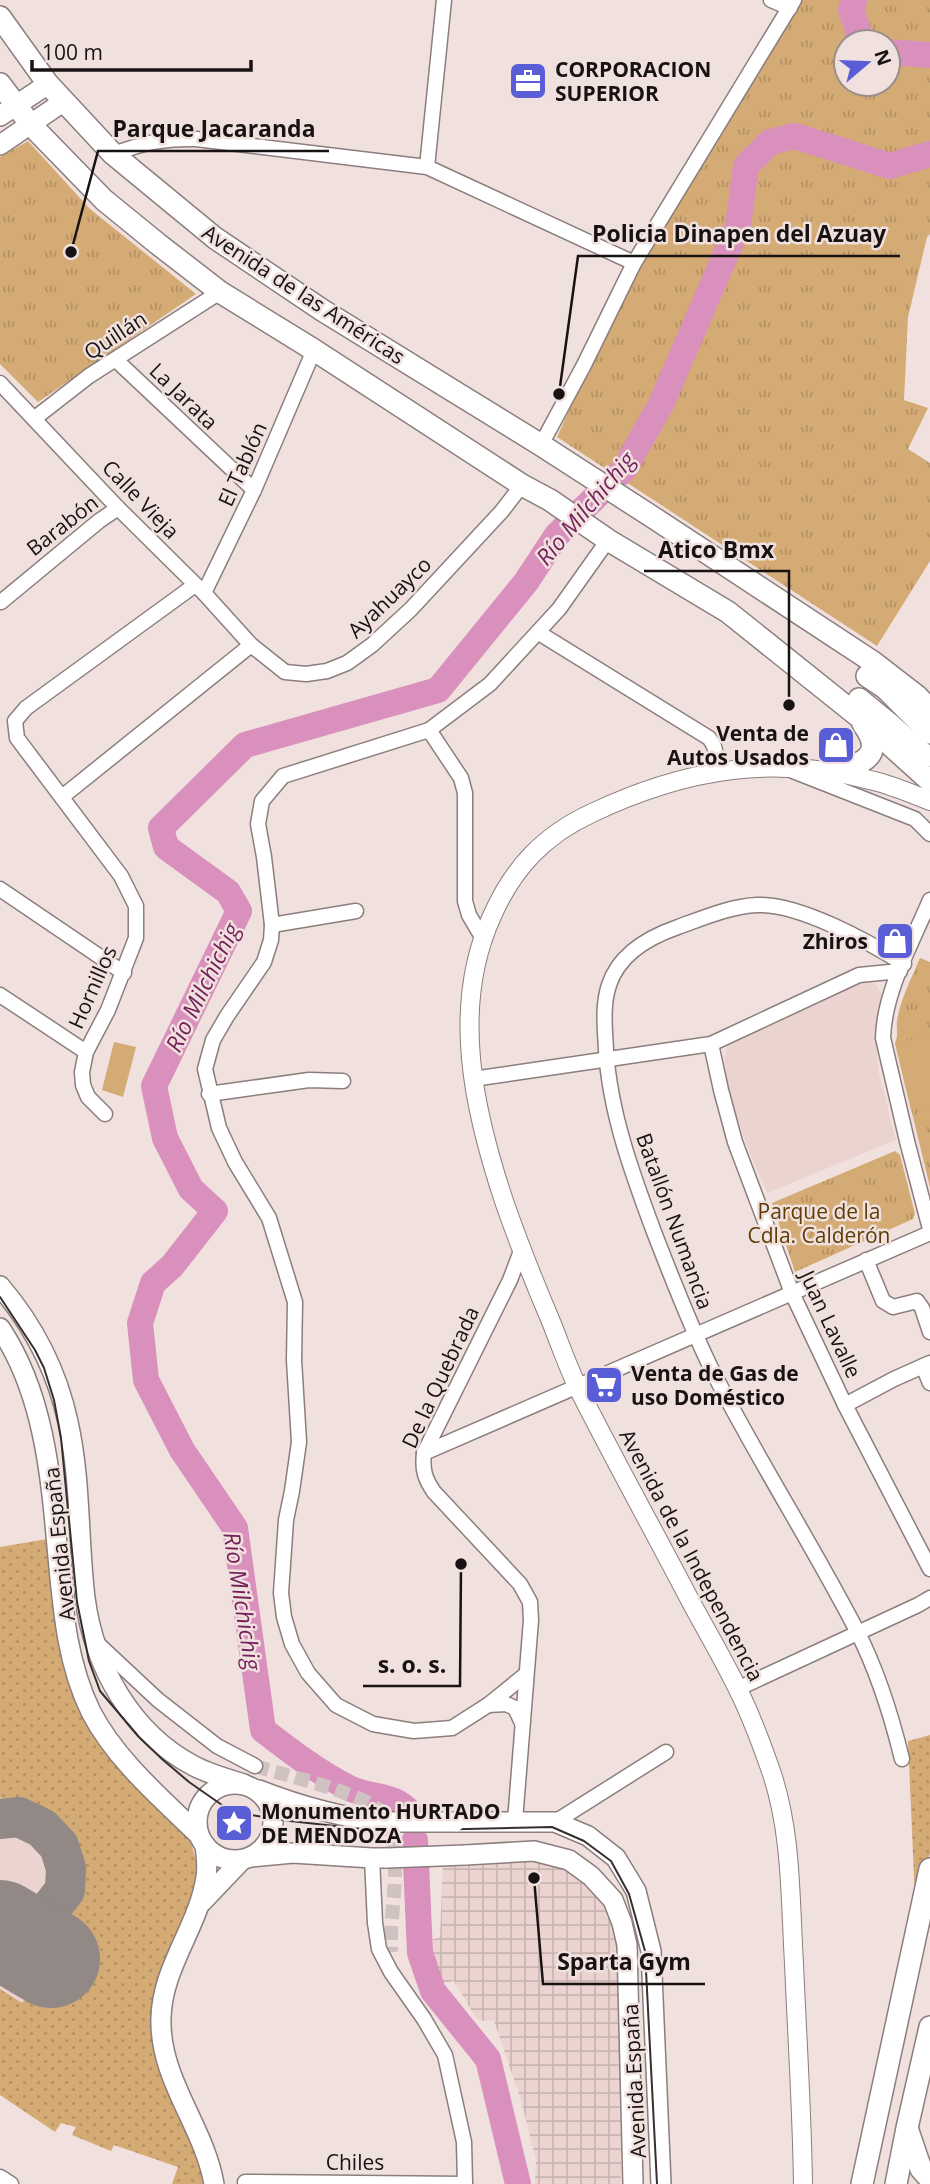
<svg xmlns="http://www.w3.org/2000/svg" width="930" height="2184" font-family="'Open Sans',sans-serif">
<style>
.built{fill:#ebd4d0}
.industrial{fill:url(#industrial-grid)}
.grass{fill:url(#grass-dots)}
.park{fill:url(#park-tufts);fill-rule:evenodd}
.pitch{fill:#d4aa75}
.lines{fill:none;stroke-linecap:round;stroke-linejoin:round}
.river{stroke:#da90bc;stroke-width:26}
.taxiway{stroke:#928886;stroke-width:40}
.runway{stroke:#928886;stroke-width:98}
.minor-tunnel{stroke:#d0c2c0;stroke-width:14;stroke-dasharray:14 7;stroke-linecap:butt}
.minor-casing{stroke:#8b7e7c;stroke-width:17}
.tertiary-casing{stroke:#8b7e7c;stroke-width:20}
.secondary-casing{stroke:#8b7e7c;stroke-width:22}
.primary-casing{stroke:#8b7e7c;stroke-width:24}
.minor{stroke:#fff;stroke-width:14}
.tertiary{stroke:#fff;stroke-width:18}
.secondary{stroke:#fff;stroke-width:19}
.primary{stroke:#fff;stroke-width:21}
.tram{stroke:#352f2e;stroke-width:2}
.secondary-bridge-casing{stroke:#8b7e7c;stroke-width:22;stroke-linecap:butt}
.secondary-bridge{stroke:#fff;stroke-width:19}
.labels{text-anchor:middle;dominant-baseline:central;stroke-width:5;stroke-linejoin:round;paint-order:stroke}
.poi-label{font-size:21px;font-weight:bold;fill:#181312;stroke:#f0e1df;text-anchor:start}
.street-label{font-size:21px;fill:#181312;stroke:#f0e1df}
.park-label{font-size:21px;fill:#5e3c03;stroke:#f0e1df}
.water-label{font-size:23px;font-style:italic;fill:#751f59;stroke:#f0e1df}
.leader{fill:none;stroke:#181312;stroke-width:2.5}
.callout-dot{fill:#181312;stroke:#f0e1df;stroke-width:2.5}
.callout-label{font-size:23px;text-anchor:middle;font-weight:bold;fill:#181312;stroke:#f0e1df;stroke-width:5;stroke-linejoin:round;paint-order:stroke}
</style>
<defs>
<pattern id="industrial-grid" width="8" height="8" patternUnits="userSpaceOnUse" patternTransform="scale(1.75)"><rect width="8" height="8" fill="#ebd4d0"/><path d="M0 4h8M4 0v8" fill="none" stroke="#c9b5b2"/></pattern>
<pattern id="grass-dots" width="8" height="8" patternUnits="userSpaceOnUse" patternTransform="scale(1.75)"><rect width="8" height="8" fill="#d4aa75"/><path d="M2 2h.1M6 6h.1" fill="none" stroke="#b59164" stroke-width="1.8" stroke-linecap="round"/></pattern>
<pattern id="park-tufts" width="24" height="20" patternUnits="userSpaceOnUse" patternTransform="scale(1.75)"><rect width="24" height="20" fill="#d4aa75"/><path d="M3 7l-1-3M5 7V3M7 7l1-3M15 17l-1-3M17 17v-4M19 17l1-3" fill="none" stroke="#b59164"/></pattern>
</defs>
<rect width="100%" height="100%" fill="#f0e1df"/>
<g class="built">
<polygon points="864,981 875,984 883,996 878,1025 877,1053 879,1073 896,1140 767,1193 746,1144 733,1107 727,1083 724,1061 727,1046"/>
<polygon points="0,1547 151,1841 0,2061"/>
</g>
<polygon class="industrial" points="542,1860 559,1865 587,1885 598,1896 607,1911 617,1943 620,1987 621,2184 535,2184 536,2160 521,2100 494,2021 484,2021 476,2018 454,1981 441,1983 428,1964 428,1941 440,1937 443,1865"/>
<g class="grass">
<polygon points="47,1539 87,1713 182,1824 192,1846 200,1875 161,1991 197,2153 207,2184 172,2184 178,2167 114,2145 111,2151 72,2135 76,2127 61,2123 55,2132 0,2095 0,1989 22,2003 79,1924 68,1916 75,1890 72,1874 62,1846 44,1825 5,1807 0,1797 0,1547"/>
<polygon points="930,1735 930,1853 916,1921 908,1741"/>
</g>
<g class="park">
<path d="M 800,0 L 930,0 L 930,234 L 927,237 L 908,317 L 904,400 L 928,408 L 908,449 L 930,463 L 930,561 L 877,646 L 557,437 L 628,280 L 717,143 ZM 846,42 L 888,42 L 888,84 L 846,84 Z"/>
<polygon points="28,141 90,209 196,294 38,402 0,364 0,157"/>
<path d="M 920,958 L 930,962 L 930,1187 L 895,1043 C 899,1033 896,1030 897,1021 C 900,1000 912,977 920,958 Z"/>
<polygon points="895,1151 900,1155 915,1214 913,1219 795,1272 772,1203"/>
</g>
<g class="pitch">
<polygon points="930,1035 930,1106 911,1110 895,1043"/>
<polygon points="114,1042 136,1047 123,1097 102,1090"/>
</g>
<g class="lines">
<g class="river">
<polyline points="854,0 851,10 862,42"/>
<polyline points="888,52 930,55"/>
<path d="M 415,1820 C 399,1792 374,1800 349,1788 C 319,1773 290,1751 263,1730 L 235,1528 L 182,1450 L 146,1380 L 140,1323 L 153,1283 L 172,1266 L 215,1211 L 191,1189 L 165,1138 L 154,1086 L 239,911 L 228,892 L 166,847 L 161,828 L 245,745 L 438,690 L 526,582 L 557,535 L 625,468 L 661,404 L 738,226 L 746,166 L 770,142 L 795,136 L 890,166 L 930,154"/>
<polyline points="415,1840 420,1953 433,1991 488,2059 518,2184"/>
</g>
<polyline class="taxiway" points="0,1819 19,1817 42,1828 59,1846 66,1868 65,1890 24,1943"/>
<polyline class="runway" points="0,1929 51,1959"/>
<path class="minor-tunnel" d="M 255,1766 C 283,1775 369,1794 384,1815 C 394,1827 395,1862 395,1877 C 394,1902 390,1927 391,1952"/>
<defs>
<g id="minor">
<polyline points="771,0 790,8"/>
<path d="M 113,154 C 144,143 163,138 196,139 L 427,167 L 634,263"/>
<polyline points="427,167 444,0"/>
<polyline points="116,360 254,490"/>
<polyline points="0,383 118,508 204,593 251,645 285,672 306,674 327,671 347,663 372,645 411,609 502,511 522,485"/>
<polyline points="35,418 89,376 220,292"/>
<polyline points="541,445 584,365 634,263 794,0"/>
<polyline points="204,593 254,490 314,350"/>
<polyline points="1,602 99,521 118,508"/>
<path d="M 539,633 L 709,738 C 720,752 716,762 704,773"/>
<polyline points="429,730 461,778 465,793 465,901 469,915 482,937"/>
<polyline points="793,771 915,819 930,834"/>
<polyline points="62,797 251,645"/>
<polyline points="0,889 124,973"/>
<path d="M 930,900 C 912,943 884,992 883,1038 L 907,1141 L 930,1229"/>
<polyline points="272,925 356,911"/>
<polyline points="0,995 86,1052"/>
<polyline points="711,1044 721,1090 735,1142 792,1293 845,1405 930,1569"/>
<polyline points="473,1079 711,1044 859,975 900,971"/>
<polyline points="209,1094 309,1080 343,1081"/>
<polyline points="105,1114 88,1097 83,1085 82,1072 86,1052 108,1010 136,938 136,906 121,876 17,738 15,721 26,708 195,585"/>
<polyline points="866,1260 883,1301 893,1307 917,1301 922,1308 930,1332"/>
<polyline points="923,1366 930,1383"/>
<polyline points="845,1405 894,1379 930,1363"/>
<polyline points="424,1453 930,1233"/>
<polyline points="97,1643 158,1700 217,1746 255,1766"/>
<polyline points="525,1675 488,1705 452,1728 414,1731 373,1724 336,1705 308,1673 292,1644 284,1617 281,1593 286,1520 292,1491 299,1442 294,1360 295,1302 269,1218 235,1162 219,1128 205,1069 213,1040 227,1016 264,962 271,940 272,925 264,857 258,824 262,801 283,776 429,730 490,684 559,609 608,540"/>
<polyline points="737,1689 918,1605 930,1598"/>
<polyline points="488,1705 506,1704 515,1708 522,1723"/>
<path d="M 902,1759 C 891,1714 878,1672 857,1631 C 811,1542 756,1457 711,1368 C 689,1323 672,1278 654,1232 C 632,1173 610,1113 606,1050 C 605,1029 602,1006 609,985 C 619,954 649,937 678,927 C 703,918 731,906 757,905 C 799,903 869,942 904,964"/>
<path d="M 515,1821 L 531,1620 L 530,1602 L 520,1584 L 434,1492 C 425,1479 422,1470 424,1453 L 510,1280 L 521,1251"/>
<polyline points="555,1822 666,1752"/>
<polyline points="372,1858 375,1923 379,1949 391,1972 424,2019 445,2055 464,2142 465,2184"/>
<polyline points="0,2177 11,2184"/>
<polyline points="245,2182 465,2184"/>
</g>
<path id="tertiary" d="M 803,2184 C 802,2110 797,2036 794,1963 C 790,1899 792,1832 771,1771 C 763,1748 754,1724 744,1702 C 729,1669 710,1637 692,1604 C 655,1533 616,1463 580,1392 C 569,1370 561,1347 552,1324 C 535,1284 519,1244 505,1204 C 474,1112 450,1008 492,916 C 513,868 544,835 592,813 C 687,768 775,754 878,782 C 896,787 913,794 930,801"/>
<g id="secondary">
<polyline points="0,116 48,84"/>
<polyline points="0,145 63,102"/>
<path d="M 0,1286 C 34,1326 57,1371 68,1422 C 81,1480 78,1540 85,1598 C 94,1666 131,1733 194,1766 C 209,1774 227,1779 244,1784"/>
<path d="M 0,1328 C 45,1395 51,1479 58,1557 C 63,1610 67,1663 91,1712 C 116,1760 161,1798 199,1835"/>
<circle cx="235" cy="1822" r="38"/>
<path d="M 259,1790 C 300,1806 339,1817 383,1822"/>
<polyline points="455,1822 555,1822 588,1836 616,1858 636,1891 651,1951 661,2184"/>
<path d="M 205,1845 C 206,1855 208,1866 206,1877 C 199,1926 162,1967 161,2018 C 159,2079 204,2126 214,2184"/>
<polyline points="465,1855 534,1851 569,1860 591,1876 613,1900 622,1923 627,1945 633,2184"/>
<polyline points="250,1857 293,1853 372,1858 387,1858"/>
<polyline points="202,1902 242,1860"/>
</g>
<g id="primary">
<polyline points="0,17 48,84 113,154 215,238 322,310 541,445 654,518 873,662 917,696 930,710"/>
<polyline points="0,84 31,125 104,200 158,244 220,292 314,350 522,485 550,500 608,540 728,612 858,716 930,781"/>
<polyline points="867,676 885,688 930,733"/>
<polyline points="859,699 892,726 926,756"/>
<path d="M 827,770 C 856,767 889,759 863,724"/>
<polyline points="908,2131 921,2169 930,2179"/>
<polyline points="862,2184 930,1869"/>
<polyline points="896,2184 907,2128 930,2027"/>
</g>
</defs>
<use href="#minor" class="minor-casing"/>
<use href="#tertiary" class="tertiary-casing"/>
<use href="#secondary" class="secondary-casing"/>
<use href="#primary" class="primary-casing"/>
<use href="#minor" class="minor"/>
<use href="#tertiary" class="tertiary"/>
<use href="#secondary" class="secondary"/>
<use href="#primary" class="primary"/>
<polyline class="tram" points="0,1297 35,1350 44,1368 54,1400 61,1438 77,1602 89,1661 100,1691 139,1737 162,1759 189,1782 232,1812 290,1821 380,1831 552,1827 584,1841 611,1861 629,1894 645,1951 657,2184"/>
<defs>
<g id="secondary-bridge">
<polyline points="383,1822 455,1822"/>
<polyline points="387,1858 465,1855"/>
</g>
</defs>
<use href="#secondary-bridge" class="secondary-bridge-casing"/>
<use href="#secondary-bridge" class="secondary-bridge"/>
</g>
<defs>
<symbol id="office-square" viewBox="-11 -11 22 22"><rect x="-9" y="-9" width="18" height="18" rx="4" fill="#595ed6" stroke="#f0e1df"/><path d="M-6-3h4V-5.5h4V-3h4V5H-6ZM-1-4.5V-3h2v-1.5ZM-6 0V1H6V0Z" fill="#fff"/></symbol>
<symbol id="shop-square" viewBox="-11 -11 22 22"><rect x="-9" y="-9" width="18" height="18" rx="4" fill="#595ed6" stroke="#f0e1df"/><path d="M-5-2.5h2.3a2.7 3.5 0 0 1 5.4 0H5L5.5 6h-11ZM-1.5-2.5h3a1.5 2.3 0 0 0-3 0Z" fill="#fff"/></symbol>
<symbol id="supermarket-square" viewBox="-11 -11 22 22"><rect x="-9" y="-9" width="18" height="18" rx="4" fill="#595ed6" stroke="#f0e1df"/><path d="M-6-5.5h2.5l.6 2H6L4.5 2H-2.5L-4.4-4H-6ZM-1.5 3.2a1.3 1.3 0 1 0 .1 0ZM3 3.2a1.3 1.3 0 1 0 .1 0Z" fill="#fff"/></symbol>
<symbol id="sight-square" viewBox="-11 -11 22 22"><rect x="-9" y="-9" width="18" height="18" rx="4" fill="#595ed6" stroke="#f0e1df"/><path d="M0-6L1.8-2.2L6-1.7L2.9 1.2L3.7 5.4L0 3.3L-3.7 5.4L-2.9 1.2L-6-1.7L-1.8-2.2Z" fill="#fff"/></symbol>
</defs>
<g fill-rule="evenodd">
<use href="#office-square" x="506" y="59" width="44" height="44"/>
<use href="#shop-square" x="814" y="723" width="44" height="44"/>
<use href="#shop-square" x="873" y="919" width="44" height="44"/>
<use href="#supermarket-square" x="582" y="1363" width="44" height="44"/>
<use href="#sight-square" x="212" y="1801" width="44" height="44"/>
</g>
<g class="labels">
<g class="poi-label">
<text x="555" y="69">CORPORACION<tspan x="555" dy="24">SUPERIOR</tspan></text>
<text x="809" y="733" text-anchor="end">Venta de<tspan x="809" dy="24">Autos Usados</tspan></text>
<text x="868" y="941" text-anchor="end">Zhiros</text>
<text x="631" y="1373">Venta de Gas de<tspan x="631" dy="24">uso Doméstico</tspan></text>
<text x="261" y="1811">Monumento HURTADO<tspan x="261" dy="24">DE MENDOZA</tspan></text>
</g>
<g class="street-label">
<text transform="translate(304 294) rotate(33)">Avenida de las Américas</text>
<text transform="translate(115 335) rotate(-33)">Quillán</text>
<text transform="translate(184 396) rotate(44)">La Jarata</text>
<text transform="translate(242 464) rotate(-66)">El Tablón</text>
<text transform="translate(141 499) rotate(46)">Calle Vieja</text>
<text transform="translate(62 525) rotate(-38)">Barabón</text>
<text transform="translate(389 597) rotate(-44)">Ayahuayco</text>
<text transform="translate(92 987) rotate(-66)">Hornillos</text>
<text transform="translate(675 1221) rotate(70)">Batallón Numancia</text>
<text transform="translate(831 1324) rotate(65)">Juan Lavalle</text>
<text transform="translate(440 1377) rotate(-65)">De la Quebrada</text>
<text transform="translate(59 1544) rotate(-96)">Avenida España</text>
<text transform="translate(692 1555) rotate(62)">Avenida de la Independencia</text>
<text transform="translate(634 2081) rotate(-93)">Avenida España</text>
<text x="355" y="2162">Chiles</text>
</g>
<g class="park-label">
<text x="819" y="1211">Parque de la<tspan x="819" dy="24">Cdla. Calderón</tspan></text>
</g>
<g class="water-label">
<text transform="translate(585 508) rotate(-50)">Río Milchichig</text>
<text transform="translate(202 987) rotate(-64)">Río Milchichig</text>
<text transform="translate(243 1601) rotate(81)">Río Milchichig</text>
</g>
</g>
<path class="leader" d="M71 252L98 151H329M559 394L578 256H900M789 705L789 571H644M461 1564L460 1686H363M534 1878L543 1984H705"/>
<g class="callout-dot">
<circle cx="71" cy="252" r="7"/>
<circle cx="559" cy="394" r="7"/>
<circle cx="789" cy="705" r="7"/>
<circle cx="461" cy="1564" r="7"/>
<circle cx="534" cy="1878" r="7"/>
</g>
<g class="callout-label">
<text x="214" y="137">Parque Jacaranda</text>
<text x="739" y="242">Policia Dinapen del Azuay</text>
<text x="716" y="558">Atico Bmx</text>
<text x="412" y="1673">s. o. s.</text>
<text x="624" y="1970">Sparta Gym</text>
</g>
<g transform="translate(867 63) rotate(71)"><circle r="33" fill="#f0e1df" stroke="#9a8f8d" stroke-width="2"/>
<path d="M0-5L12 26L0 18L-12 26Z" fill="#595ed6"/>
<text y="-10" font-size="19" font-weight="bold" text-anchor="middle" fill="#181312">N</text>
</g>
<path d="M32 60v10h219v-10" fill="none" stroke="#181312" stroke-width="3.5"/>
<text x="42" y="60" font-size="21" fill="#181312" stroke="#f0e1df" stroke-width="5" paint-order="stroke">100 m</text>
</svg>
